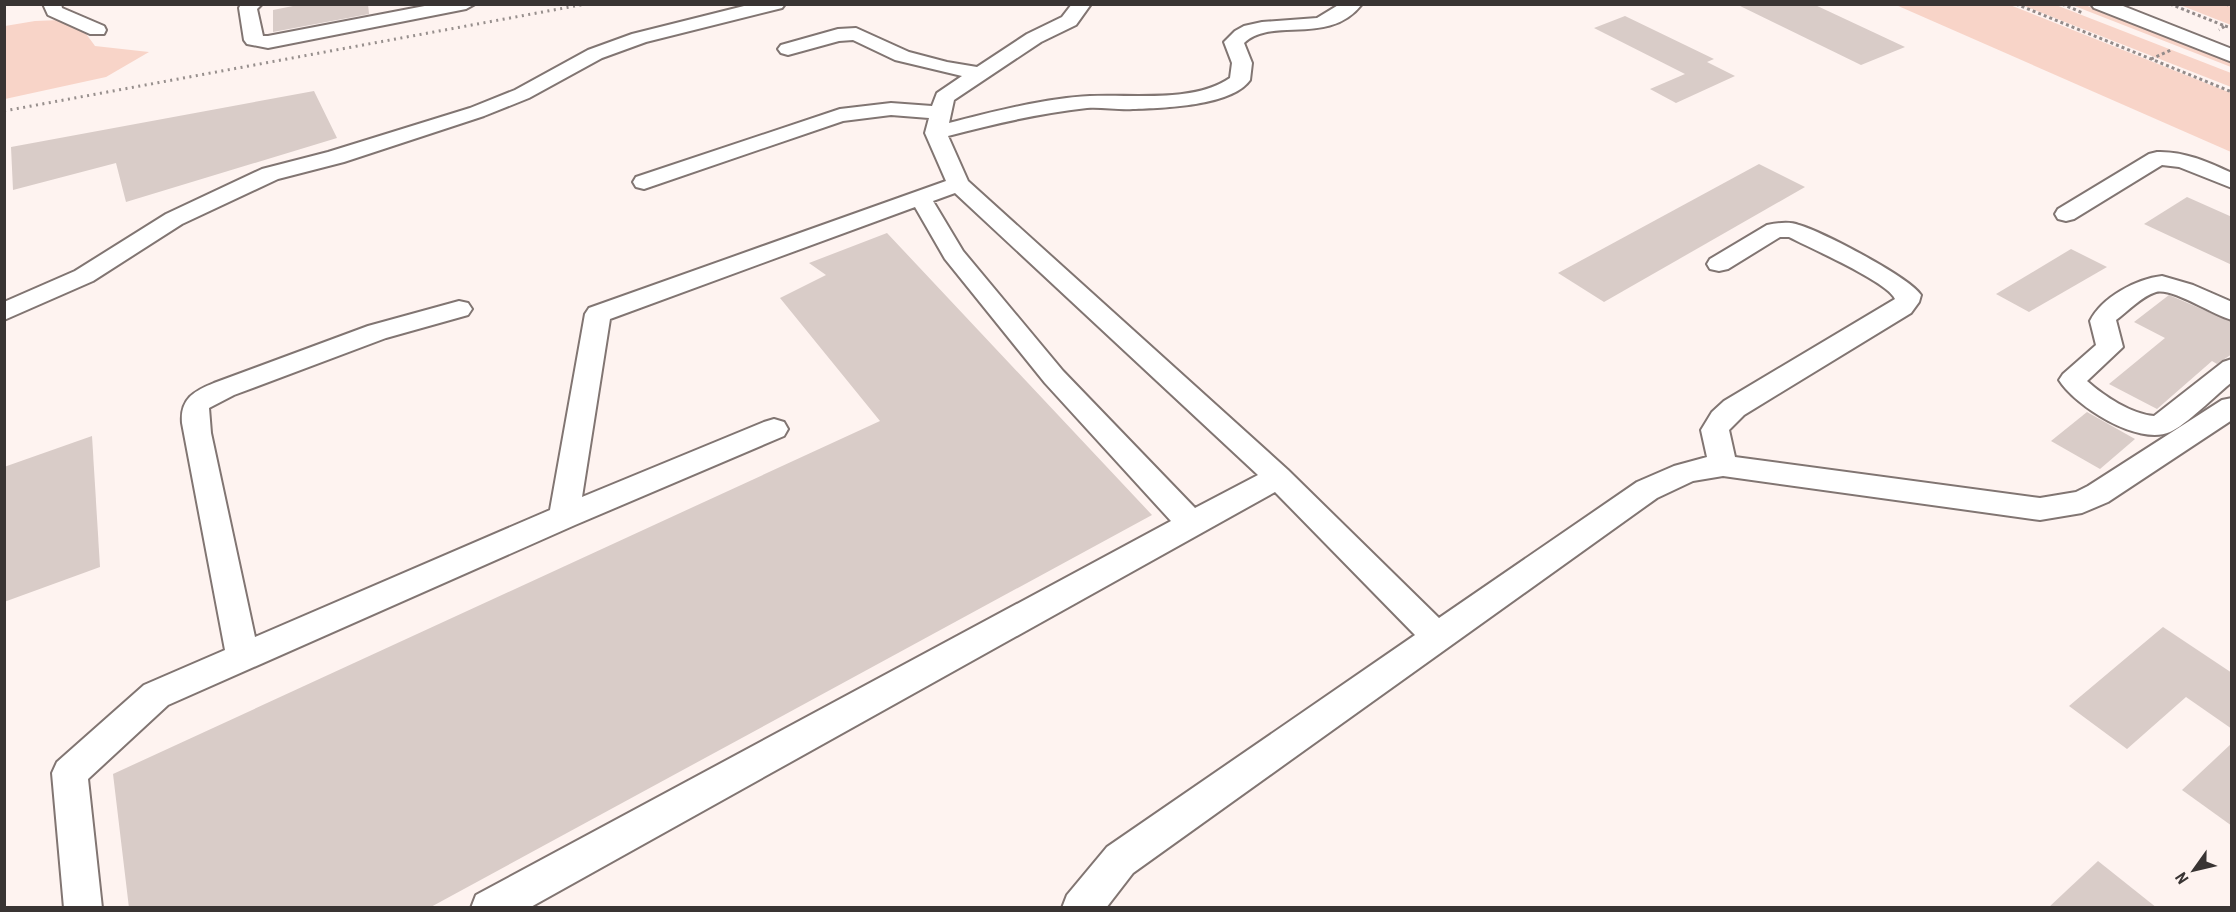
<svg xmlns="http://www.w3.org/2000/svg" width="2236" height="912" font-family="'Roboto Condensed',sans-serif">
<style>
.green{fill:#f8d4c8}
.building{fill:#d9ccc8}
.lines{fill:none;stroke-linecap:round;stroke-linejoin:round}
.minor-casing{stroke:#817572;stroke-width:4}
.path{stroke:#938b8a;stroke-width:3;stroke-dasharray:3 3;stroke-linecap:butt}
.minor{fill:#fff;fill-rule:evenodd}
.rail{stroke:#978f8d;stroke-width:3;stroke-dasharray:2 4.5;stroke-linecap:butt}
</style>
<rect width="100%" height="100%" fill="#fef3f0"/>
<g class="green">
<polygon points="1896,5 2010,5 2231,93 2231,152"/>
<polygon points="2022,5 2056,5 2231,73 2231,87"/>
<polygon points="2072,5 2085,5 2231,61 2231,67"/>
<polygon points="2180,5 2231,5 2231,25"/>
<polygon points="60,20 84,31 95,46 149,52 106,77 5,99 5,26 35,21"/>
</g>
<g class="building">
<polygon points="303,4 368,4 369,14 273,32 273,10"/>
<polygon points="1736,4 1813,4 1905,47 1861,65"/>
<polygon points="1625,16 1714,59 1707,62 1735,76 1676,103 1650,89 1685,74 1594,28"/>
<polygon points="314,91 337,138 126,202 116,163 13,190 11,147"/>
<polygon points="1759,164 1805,187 1604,302 1558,273"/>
<polygon points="2187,197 2232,217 2232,265 2144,224"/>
<polygon points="887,233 1152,515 429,908 129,908 113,774 880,421 780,298 826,275 809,263"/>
<polygon points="2071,249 2107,267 2029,312 1996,294"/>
<polygon points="2169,295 2232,322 2232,354 2217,364 2212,361 2157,409 2109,384 2165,338 2134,322"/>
<polygon points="2087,412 2135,439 2100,469 2051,441"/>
<polygon points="92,436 100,567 4,602 4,467"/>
<polygon points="2163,627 2232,673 2232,729 2186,697 2127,749 2069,706"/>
<polygon points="2232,743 2232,826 2182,790"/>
<polygon points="2098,861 2157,908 2048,908"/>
</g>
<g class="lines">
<defs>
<g id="minor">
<polygon points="43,4 61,4 62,8 104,26 106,30 104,34 90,34 48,15"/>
<polygon points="241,4 262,4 257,9 263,36 268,36 435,4 475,4 466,9 268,48 247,44 244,40 239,8"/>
<polygon points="752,4 785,4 782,8 646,42 602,58 529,98 484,116 344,162 278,179 182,224 93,281 4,320 4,302 75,271 166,214 262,169 328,152 470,108 515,90 588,50 632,34"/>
<path d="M 1072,4 L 1091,4 L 1076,25 L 1041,42 L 954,100 L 949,123 C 991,112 1046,98 1090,96 C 1133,94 1194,103 1230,78 L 1232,63 L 1224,42 L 1235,31 L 1244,26 L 1262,22 L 1317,18 L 1340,4 L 1362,4 C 1329,47 1271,16 1244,43 L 1252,63 L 1250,80 C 1232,106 1163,108 1133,109 C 1118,110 1102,107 1087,108 C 1040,113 994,124 948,136 L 968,181 L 1288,470 L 1439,618 L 1637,482 L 1674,466 L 1707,457 L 1701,430 L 1712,412 L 1724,401 L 1895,299 C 1888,282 1810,248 1789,237 L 1780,237 L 1728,269 L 1719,271 L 1710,269 L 1707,264 L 1710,259 L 1767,225 C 1777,223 1789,221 1799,225 C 1823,232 1909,277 1921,295 L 1919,302 L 1911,313 L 1744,415 L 1729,430 L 1735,457 L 2040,498 L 2076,492 L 2088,486 L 2222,400 L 2232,398 L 2232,420 L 2108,502 L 2082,513 L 2040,520 L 1723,476 L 1693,481 L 1657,498 L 1133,873 L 1106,908 L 1062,908 L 1067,895 L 1107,847 L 1415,635 L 1275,492 L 529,908 L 471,908 L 476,895 L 1171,521 L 1045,383 L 945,259 L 915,207 L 610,319 L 582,497 L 764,422 L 774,419 L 784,422 L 788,429 L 784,436 L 575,525 L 168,705 L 88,779 L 102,908 L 64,908 L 52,773 L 57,762 L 144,685 L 225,650 L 182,423 C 180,399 194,391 214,383 L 368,326 L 459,301 L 468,303 L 472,309 L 468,315 L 386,338 L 234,395 L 209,408 L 211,433 L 255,637 L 550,510 L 585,314 L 589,308 L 946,181 L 925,133 L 929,118 L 891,115 L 843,121 L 644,189 L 636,187 L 633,182 L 636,177 L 840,109 L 891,103 L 932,106 L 937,93 L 962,76 L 895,60 L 853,40 L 839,41 L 788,55 L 781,53 L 778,49 L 781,45 L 838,29 L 856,28 L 909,52 L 947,62 L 977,67 L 1027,34 L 1062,17 ZM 955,193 L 1258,475 L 1195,508 L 1063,371 L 963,251 L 933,201 Z"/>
<polygon points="2091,4 2118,4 2232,49 2232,62 2094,8"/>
<path d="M 2157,152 C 2184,151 2208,162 2232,173 L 2232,188 L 2179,167 L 2162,165 L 2074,219 L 2066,221 L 2058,219 L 2055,214 L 2058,209 L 2149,154 Z"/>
<path d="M 2162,276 L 2193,285 L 2232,302 L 2232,320 C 2212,315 2174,288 2156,292 C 2142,296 2128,311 2116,320 L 2123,347 L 2087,381 C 2104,396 2131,414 2154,416 L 2223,362 L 2232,359 L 2232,382 C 2217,394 2185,426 2170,432 C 2138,446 2075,406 2059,380 L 2063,374 L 2096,345 L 2090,321 C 2102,297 2136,279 2162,276 Z"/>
</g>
</defs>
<use href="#minor" class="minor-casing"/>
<g class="path">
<polyline points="2016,4 2232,92"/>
<polyline points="2062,4 2083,13"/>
<polyline points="2170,4 2225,26 2219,30"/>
<polyline points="2225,26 2232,28"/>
<polyline points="2151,59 2171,50"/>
</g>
<use href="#minor" class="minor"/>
<g class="rail">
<polyline points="2227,4 2232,8"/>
<polyline points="4,111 586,4"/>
</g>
</g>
<rect width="2236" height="912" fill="none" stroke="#393433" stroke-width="12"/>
<g transform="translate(2194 870) rotate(236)" stroke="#fef3f0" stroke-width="4.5" paint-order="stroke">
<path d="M0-4.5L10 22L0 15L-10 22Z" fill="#393433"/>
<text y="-9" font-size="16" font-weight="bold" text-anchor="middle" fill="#393433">N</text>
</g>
</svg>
